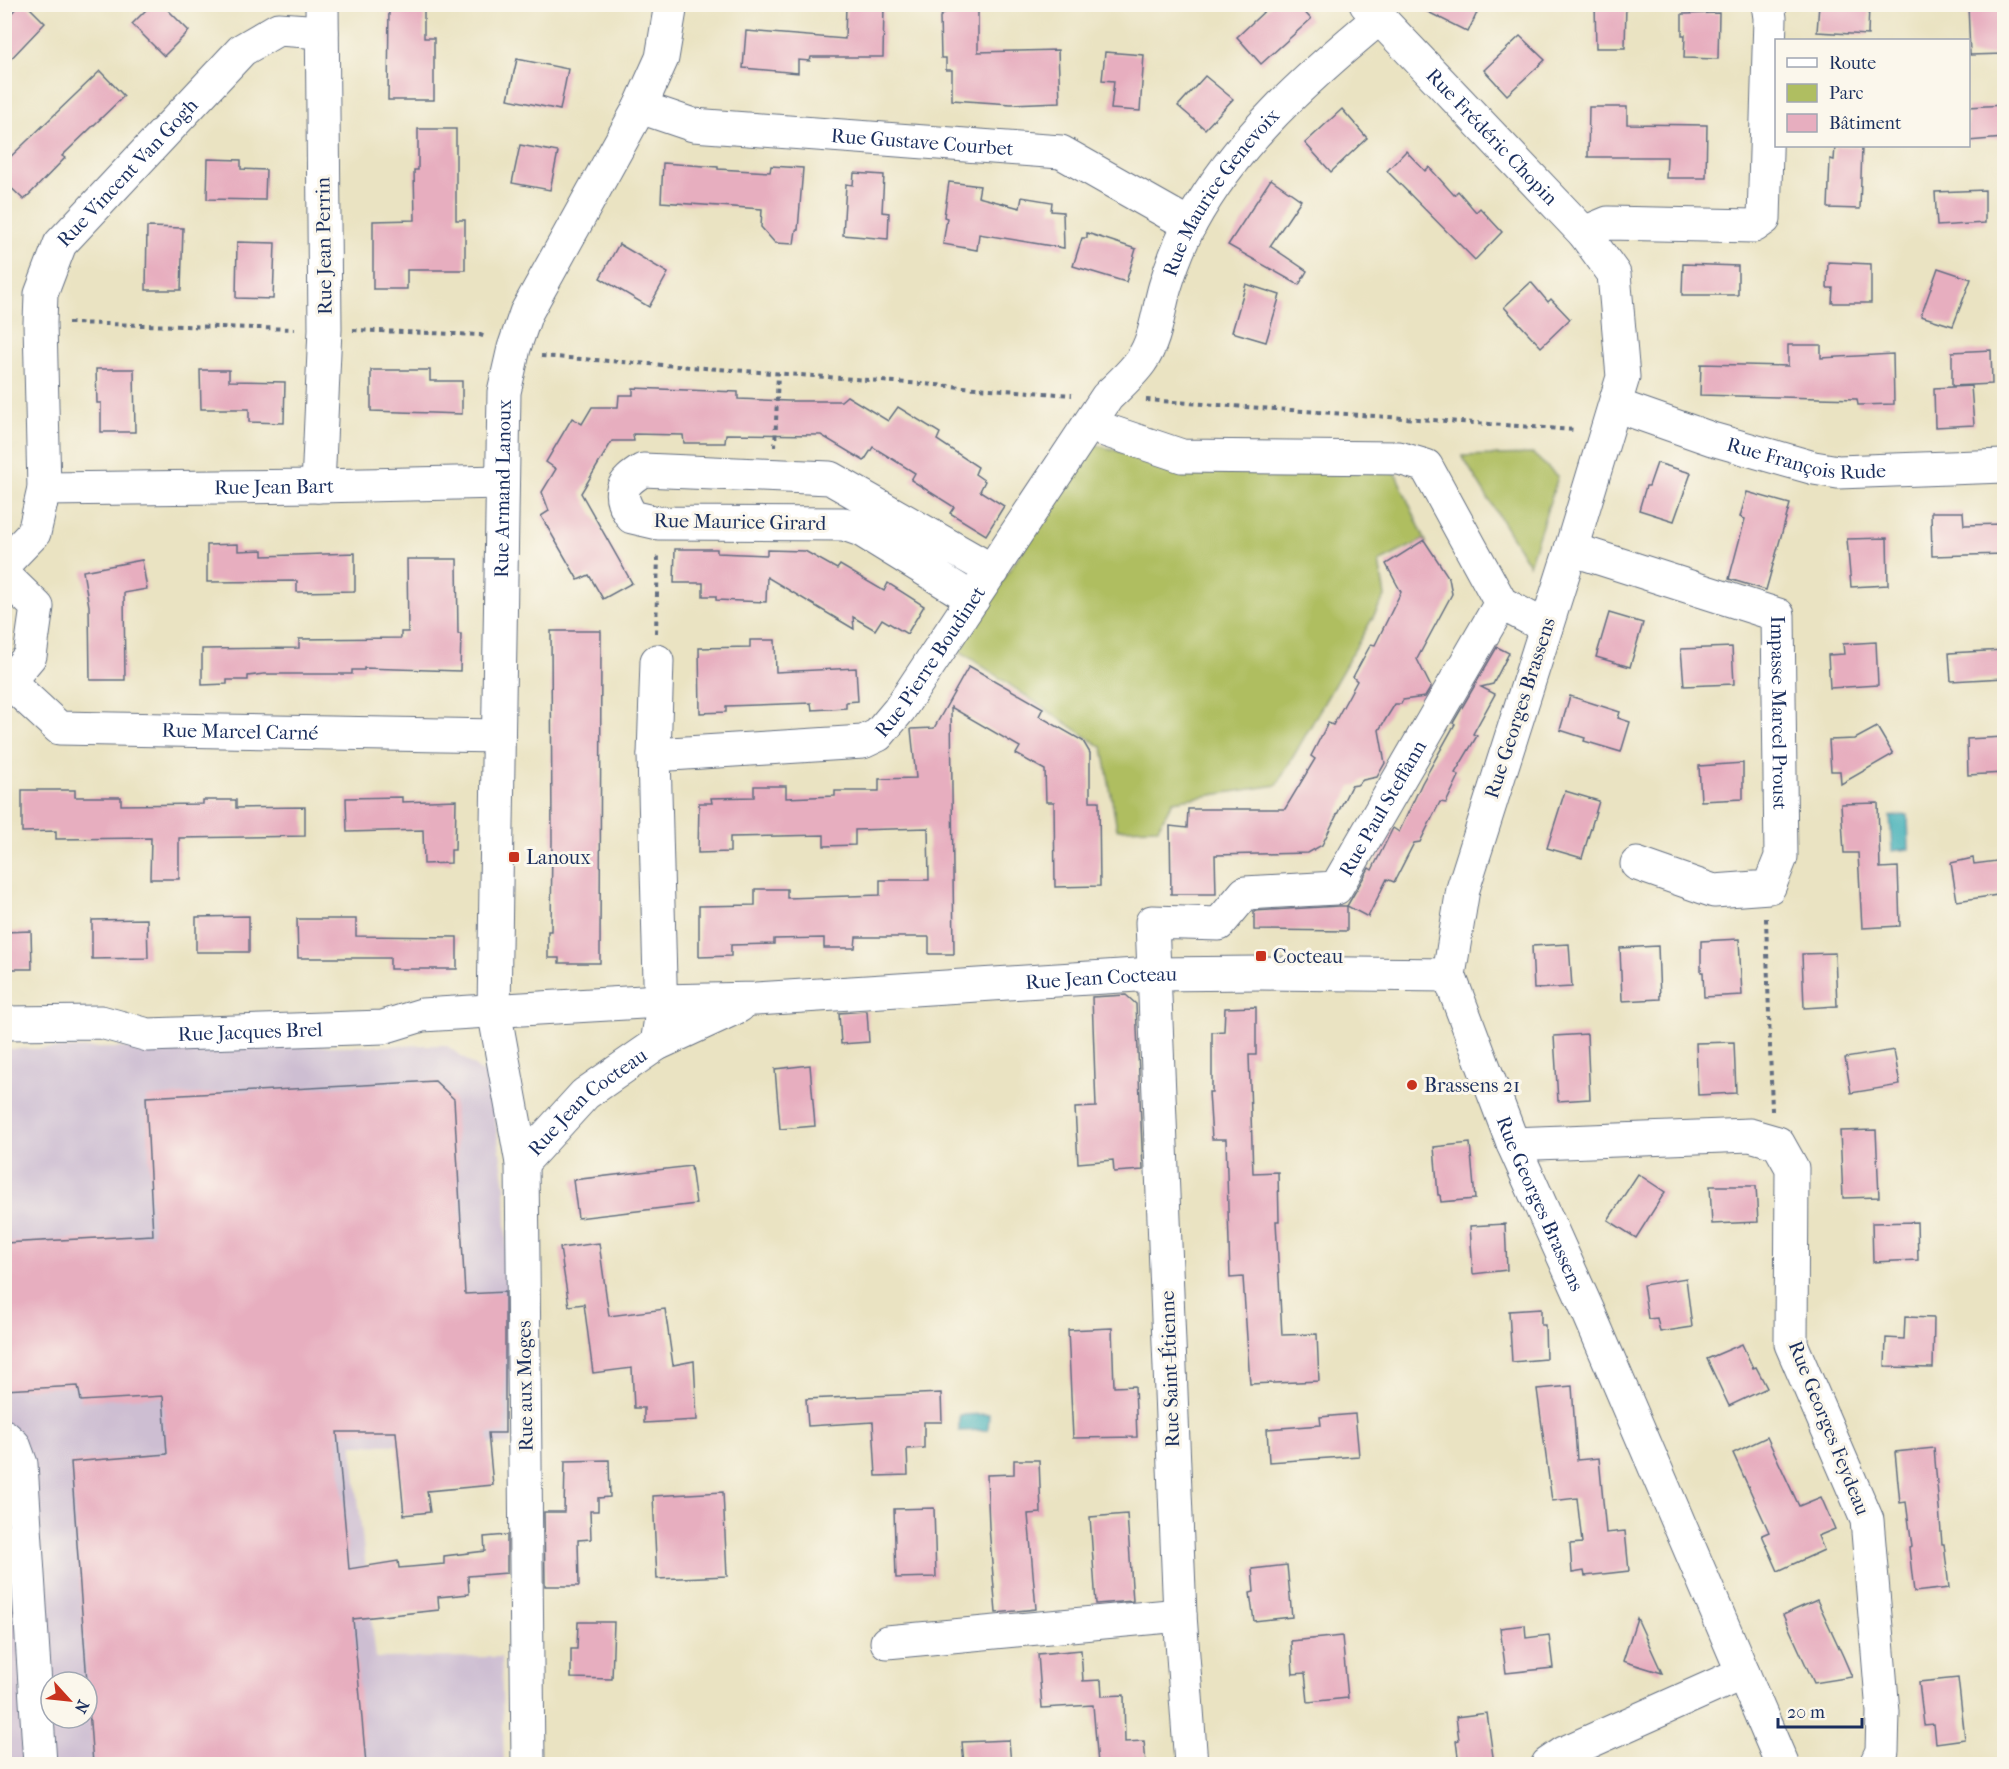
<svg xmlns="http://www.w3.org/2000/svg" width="2009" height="1769" font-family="'IM FELL French Canon',serif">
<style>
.industrial{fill:#cdbed2;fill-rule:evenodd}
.green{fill:#afbe61;stroke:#657660;stroke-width:1.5}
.water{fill:#3daeb6;stroke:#2c6e8a;stroke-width:1.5}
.building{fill:#e7aebf}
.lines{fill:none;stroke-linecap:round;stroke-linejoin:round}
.minor-casing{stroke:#636e81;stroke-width:35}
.path{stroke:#636e81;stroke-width:4;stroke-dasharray:4.5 4.5;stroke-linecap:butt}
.minor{stroke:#fff;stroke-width:33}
.poi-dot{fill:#c8321e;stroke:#fbf7ec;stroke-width:2}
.labels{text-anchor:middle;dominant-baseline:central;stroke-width:6;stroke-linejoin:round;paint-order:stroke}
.street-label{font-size:20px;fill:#1b2f5e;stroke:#fbf7ec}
.poi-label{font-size:20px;fill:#1b2f5e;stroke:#fbf7ec;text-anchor:start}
</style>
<rect width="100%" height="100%" fill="#fbf7ec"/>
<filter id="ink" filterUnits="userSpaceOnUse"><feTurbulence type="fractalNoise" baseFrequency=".0167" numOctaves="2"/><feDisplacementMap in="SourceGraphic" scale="12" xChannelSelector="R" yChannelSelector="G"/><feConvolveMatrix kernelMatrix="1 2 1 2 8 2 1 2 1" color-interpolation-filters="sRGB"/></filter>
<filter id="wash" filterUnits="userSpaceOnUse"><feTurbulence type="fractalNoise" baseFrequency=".008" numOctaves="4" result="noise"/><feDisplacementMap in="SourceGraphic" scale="24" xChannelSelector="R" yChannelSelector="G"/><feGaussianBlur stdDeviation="1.35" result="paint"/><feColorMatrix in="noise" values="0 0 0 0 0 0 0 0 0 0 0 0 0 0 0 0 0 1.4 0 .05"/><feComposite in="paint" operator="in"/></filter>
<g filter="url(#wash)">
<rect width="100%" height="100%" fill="#eae3c2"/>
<path class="industrial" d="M 446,1045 L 489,1077 L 505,1186 L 511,1444 L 352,1445 L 376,1658 L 501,1657 L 504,1764 L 5,1764 L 4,1049 ZM 51,1682 L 87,1682 L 87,1718 L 51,1718 Z"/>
<g class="green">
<polygon points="1093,444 1186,470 1395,472 1427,544 1423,540 1379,562 1385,596 1277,785 1173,801 1158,828 1117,829 1103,748 957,649"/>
<polygon points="1533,454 1558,477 1529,565 1462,456"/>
</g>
<g class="water">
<polygon points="1908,815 1909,849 1892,851 1890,816"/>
<polygon points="989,1414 988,1430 959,1431 959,1415"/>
</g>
<g id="blocks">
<g class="building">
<polygon points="20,4 26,4 45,23 4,66 4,21"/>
<polygon points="152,4 162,4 189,31 164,56 132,24"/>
<polygon points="389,4 424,4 424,38 434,38 434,100 388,100"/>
<polygon points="954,4 978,4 978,52 1058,50 1060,102 1011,104 952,100 952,70 946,70 946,58 941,58 940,17"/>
<polygon points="1272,4 1297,4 1311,19 1261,64 1237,37"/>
<polygon points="1412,4 1481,4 1468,32"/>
<polygon points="1595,4 1626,4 1625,48 1596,48"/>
<polygon points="1819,4 1869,4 1868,35 1817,32"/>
<polygon points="1968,4 2003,4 2004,54 1970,55"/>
<polygon points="846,5 884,5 883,57 811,57 810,61 798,60 798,73 743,68 746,31 845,39"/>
<polygon points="1719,13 1718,59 1684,58 1685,35 1682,35 1682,14"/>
<polygon points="1520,36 1545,60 1507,95 1484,70"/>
<polygon points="1105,52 1144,55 1140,111 1111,109 1114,81 1102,80"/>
<polygon points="517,59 568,69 560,110 508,99"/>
<polygon points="100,71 124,96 62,156 65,158 24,200 4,181 4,163"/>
<polygon points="1205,76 1233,99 1205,129 1178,106"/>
<polygon points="2004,105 2004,138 1968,141 1968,107"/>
<polygon points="1589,107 1627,107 1627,124 1707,125 1706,178 1666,178 1667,157 1588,157"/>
<polygon points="1342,109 1367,138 1331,172 1305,143"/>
<polygon points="418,129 456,129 456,220 465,220 465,270 407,270 407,289 373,289 373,221 415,220 414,170 418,170"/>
<polygon points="520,145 558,152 550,190 512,183"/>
<polygon points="1835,146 1862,147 1860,209 1828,208 1830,159 1834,160"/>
<polygon points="1406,151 1425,171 1429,167 1454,195 1458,191 1476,212 1480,208 1502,232 1475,260 1387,171"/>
<polygon points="208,159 241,160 241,169 266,170 265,200 207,199"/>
<polygon points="663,163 718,167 718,169 770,172 771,166 803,168 798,230 796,230 794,244 775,243 761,227 762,209 661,202"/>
<polygon points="854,173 884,175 882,212 889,213 888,239 843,235 846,184 853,185"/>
<polygon points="1271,179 1301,200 1270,246 1307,271 1299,285 1228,245"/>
<polygon points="949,182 980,186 978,197 1020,208 1022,197 1052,202 1051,211 1063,212 1064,248 979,234 977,250 943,244 947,218 944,217"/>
<polygon points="1985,190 1985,223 1937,226 1935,192"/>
<polygon points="147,227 183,228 181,290 146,290"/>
<polygon points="1087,233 1136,249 1126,282 1073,266 1082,238 1087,238"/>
<polygon points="237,242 275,243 273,299 236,298"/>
<polygon points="619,244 668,273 649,307 600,278"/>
<polygon points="1828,262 1871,264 1871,303 1832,303 1833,288 1827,288"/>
<polygon points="1683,264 1738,266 1738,295 1682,295"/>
<polygon points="1938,268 1971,279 1953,326 1921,316"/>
<polygon points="1531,282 1548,302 1551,299 1570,319 1541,347 1504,307"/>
<polygon points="1246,284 1280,295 1266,342 1232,332"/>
<polygon points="1788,345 1821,345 1821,358 1893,354 1894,404 1858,405 1857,399 1700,395 1701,364 1788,366"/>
<polygon points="1991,350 1992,384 1952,386 1952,352"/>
<polygon points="96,369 134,369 135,432 101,432 101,403 97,403"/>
<polygon points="200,370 229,370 229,381 285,382 284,423 249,422 249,409 201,409"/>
<polygon points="371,370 430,370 430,381 462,381 462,414 371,411"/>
<polygon points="1971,386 1974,425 1935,427 1934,388"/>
<polygon points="633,388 738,392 738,399 788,401 841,401 847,396 888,421 898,407 940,433 937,440 978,467 975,474 985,481 980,491 1004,506 986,535 950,513 954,507 911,480 915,473 873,447 864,461 821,435 726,434 725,443 684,443 683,435 633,434 634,441 612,441 581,493 632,583 603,599 589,575 578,580 541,516 549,511 542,492 556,469 546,462 572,418 582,424 592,407 618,407 619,395 633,395"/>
<polygon points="1657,463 1691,473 1674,521 1639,510 1646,486 1649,486"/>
<polygon points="1747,492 1790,504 1766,590 1729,579 1745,519 1740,517"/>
<polygon points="1931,512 1963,512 1964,525 2004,524 2004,554 1932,556"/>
<polygon points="1887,538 1888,585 1851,587 1847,539"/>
<polygon points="1424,540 1449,578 1452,594 1417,659 1431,687 1425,697 1403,700 1401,704 1395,704 1379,730 1385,763 1377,777 1363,780 1357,785 1351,786 1322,845 1308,853 1215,855 1216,894 1171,894 1170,826 1187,828 1188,809 1285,809 1315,759 1311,756 1328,723 1333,725 1357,681 1353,677 1371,644 1375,645 1401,592 1386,564"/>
<polygon points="238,544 238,551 263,550 263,556 355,553 355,591 297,592 297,581 207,582 207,545"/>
<polygon points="675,549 717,549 717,553 767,555 767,550 805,551 837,569 840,565 884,591 888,583 924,606 907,634 882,619 875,630 853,617 854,629 767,577 766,602 716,600 716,596 703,596 703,583 674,583"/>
<polygon points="407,559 457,559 458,634 461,634 460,671 364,668 364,670 352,670 352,674 264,674 248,676 248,680 227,680 227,684 202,685 202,649 299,648 299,639 401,638 401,632 408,632"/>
<polygon points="142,560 147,589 124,593 125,680 90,680 89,606 83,571"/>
<polygon points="1609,613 1643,623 1630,667 1596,657"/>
<polygon points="551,631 601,631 600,963 559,963 559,958 548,958 548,931 551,931 552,842"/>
<polygon points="750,640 775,640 776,672 856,668 858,701 846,702 846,708 812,710 811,703 726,706 726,712 700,713 699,648 750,647"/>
<polygon points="1876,642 1878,685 1830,688 1828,655 1844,654 1843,644"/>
<polygon points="1497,647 1509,653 1493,684 1481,687 1495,694 1473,734 1477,736 1455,773 1459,776 1446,803 1440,802 1420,842 1414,843 1394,882 1387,879 1368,917 1347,906 1369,868 1372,870 1393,828 1399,832 1422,783 1455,724 1453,723"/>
<polygon points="1732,647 1734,684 1684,686 1681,649"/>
<polygon points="2004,650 2004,678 1951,681 1949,653"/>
<polygon points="969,666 1043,708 1039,716 1083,741 1090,753 1090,801 1099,801 1100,886 1055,887 1054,802 1046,802 1045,770 1016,754 1020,747 951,707 954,954 929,954 929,937 856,937 855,948 824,948 824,938 774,939 774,944 731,945 731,956 699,957 699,906 755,905 755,889 787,889 787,898 880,895 880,880 929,880 928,828 855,830 855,845 824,846 824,835 730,837 730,852 698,853 699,803 712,803 711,798 754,797 754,786 786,786 786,798 835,796 835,791 879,791 879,779 916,778 911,729 934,728"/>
<polygon points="1570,696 1620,712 1618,718 1630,722 1621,752 1584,741 1585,738 1560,730"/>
<polygon points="1877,727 1893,754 1841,784 1840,771 1831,771 1829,740 1855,739"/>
<polygon points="2004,737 2004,773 1968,775 1967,739"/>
<polygon points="1743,763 1743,799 1701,801 1699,766"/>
<polygon points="22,790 75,790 75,797 121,797 121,805 203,804 203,800 236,800 236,808 305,807 305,836 179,838 179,879 150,879 151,838 56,839 56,831 22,832"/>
<polygon points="1565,791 1599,801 1582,858 1547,848"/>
<polygon points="402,797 402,802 456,800 455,850 451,850 451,863 424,864 423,830 347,832 346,798"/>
<polygon points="1878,803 1880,868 1898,867 1900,926 1862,928 1858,853 1844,853 1841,804"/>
<polygon points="1973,858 1974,864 2004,860 2004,894 1957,901 1951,863"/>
<polygon points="1339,906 1347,906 1347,931 1254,930 1254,911"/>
<polygon points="249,916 249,952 196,952 196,917"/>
<polygon points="147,919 148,958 92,959 92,920"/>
<polygon points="297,919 356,919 356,936 457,937 457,969 390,969 390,958 298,958"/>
<polygon points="31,931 32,969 4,969 4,932"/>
<polygon points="1739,939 1742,995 1704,997 1703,972 1701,972 1701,941"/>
<polygon points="1569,944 1572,987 1534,989 1532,946"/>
<polygon points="1658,946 1660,999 1622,1001 1620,948"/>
<polygon points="1835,953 1837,1006 1804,1008 1802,954"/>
<polygon points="1126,995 1136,1004 1143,1170 1114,1172 1113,1160 1078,1163 1075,1108 1096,1107 1092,997"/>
<polygon points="1256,1007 1256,1055 1249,1055 1253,1173 1278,1172 1279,1221 1276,1221 1282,1335 1317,1334 1319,1381 1250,1384 1243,1277 1230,1278 1226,1139 1212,1139 1209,1092 1212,1092 1212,1032 1224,1031 1225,1008"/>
<polygon points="867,1011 869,1042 841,1044 839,1013"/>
<polygon points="1587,1034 1590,1099 1558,1101 1554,1036"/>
<polygon points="1734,1042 1736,1093 1698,1095 1696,1043"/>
<polygon points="1894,1050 1900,1085 1851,1093 1845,1058"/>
<polygon points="810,1065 815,1126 780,1129 775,1069"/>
<polygon points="435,1081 454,1099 465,1294 505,1292 505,1433 488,1433 493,1485 427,1491 430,1512 404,1515 396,1432 337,1432 349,1569 398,1561 399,1568 444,1564 444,1556 485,1551 484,1537 507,1535 507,1573 468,1576 469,1594 438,1597 439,1610 353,1619 366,1764 93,1764 71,1462 167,1454 163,1396 81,1401 78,1386 4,1390 4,1243 153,1235 146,1097"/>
<polygon points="1876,1130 1879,1197 1843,1198 1840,1131"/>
<polygon points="1470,1143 1475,1199 1441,1202 1440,1195 1438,1195 1434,1147"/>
<polygon points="691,1166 696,1204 578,1218 573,1180"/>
<polygon points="1638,1174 1665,1192 1636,1238 1608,1220"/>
<polygon points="1710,1186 1756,1186 1758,1222 1712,1224"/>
<polygon points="1917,1222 1918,1260 1873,1262 1872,1223"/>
<polygon points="1505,1224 1507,1270 1473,1274 1470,1226"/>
<polygon points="599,1243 609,1316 665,1309 673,1365 694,1361 697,1420 644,1423 644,1408 634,1408 632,1368 593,1373 584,1304 569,1306 560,1248"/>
<polygon points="1686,1278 1692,1327 1660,1332 1657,1318 1648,1319 1643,1285"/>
<polygon points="1541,1309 1541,1325 1545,1325 1546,1359 1512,1362 1509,1311"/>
<polygon points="1905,1317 1934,1318 1933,1368 1885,1367 1886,1338 1904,1339"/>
<polygon points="1112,1328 1114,1387 1135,1386 1137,1437 1073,1438 1068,1330"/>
<polygon points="1742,1344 1753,1368 1756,1367 1767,1388 1729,1406 1707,1359"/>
<polygon points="1572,1386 1577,1460 1599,1458 1606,1533 1625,1531 1629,1571 1585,1576 1584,1571 1572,1573 1570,1544 1582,1543 1577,1498 1552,1501 1537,1389"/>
<polygon points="941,1393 942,1422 924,1422 924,1448 907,1449 908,1475 876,1476 873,1422 808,1426 806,1399"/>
<polygon points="1355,1414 1359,1456 1269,1462 1267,1429 1321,1425 1320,1417"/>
<polygon points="1767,1437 1799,1506 1821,1497 1835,1529 1818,1536 1824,1550 1778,1571 1762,1535 1769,1532 1733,1453"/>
<polygon points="1934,1448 1942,1544 1944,1544 1949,1588 1914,1592 1909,1548 1912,1547 1906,1502 1900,1503 1895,1452"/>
<polygon points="609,1460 610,1497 598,1498 598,1511 590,1511 591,1539 578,1540 579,1586 545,1586 544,1512 564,1512 565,1461"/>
<polygon points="1014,1460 1039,1460 1041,1513 1028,1514 1036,1609 996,1613 989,1527 987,1475 1014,1474"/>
<polygon points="723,1492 727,1576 657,1579 653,1496"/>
<polygon points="934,1508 936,1577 896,1578 894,1509"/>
<polygon points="1127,1514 1133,1601 1096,1604 1090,1517"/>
<polygon points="1287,1565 1292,1617 1254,1621 1250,1593 1254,1592 1252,1569"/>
<polygon points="1817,1600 1843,1656 1852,1677 1814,1683 1783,1615"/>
<polygon points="1637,1618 1662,1673 1623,1661"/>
<polygon points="578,1622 614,1622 612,1679 571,1678 571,1649 577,1649"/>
<polygon points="1525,1625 1526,1638 1549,1635 1553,1668 1506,1673 1500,1628"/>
<polygon points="1342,1636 1348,1698 1308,1702 1305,1673 1293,1674 1291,1641"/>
<polygon points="1081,1650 1083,1681 1101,1680 1102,1696 1124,1695 1125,1742 1144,1741 1146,1764 1098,1764 1093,1705 1042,1708 1038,1654"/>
<polygon points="1958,1678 1965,1739 1936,1743 1934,1724 1924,1725 1919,1682"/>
<polygon points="1487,1713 1494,1764 1459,1764 1456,1741 1459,1740 1456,1717"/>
<polygon points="1009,1740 1011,1764 964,1764 962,1742"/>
</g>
</g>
</g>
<g filter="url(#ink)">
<use href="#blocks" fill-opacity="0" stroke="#636e81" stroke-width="1.5"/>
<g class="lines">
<defs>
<g id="minor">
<path id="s1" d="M 1366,4 L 1584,233 L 1614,274 L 1623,377 L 1571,549 L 1463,889 L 1449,975 L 1513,1144 L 1588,1311 L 1782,1764"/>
<path id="s2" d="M 640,107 L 693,125 L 1061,152 L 1190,225"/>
<polyline points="1584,233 1608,223 1754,226 1764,219 1770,18 1768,4"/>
<path id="s3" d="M 1615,405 L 1712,439 L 1814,468 L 1838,472 L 2004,466"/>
<polyline points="1090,425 1182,456 1399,458 1426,466 1501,603 1546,627"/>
<polyline points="318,486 325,329 322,4"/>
<path id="s4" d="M 44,489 L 318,486 L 502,482"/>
<path id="s5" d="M 1571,549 L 1778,615 L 1781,857 L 1769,887 L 1714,891 L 1637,864"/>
<path id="s6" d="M 4,564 L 34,533 L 44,489 L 40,323 L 41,294 L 60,244 L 242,50 L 278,29 L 322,32"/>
<polyline points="4,575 37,607 30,656 9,681"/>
<path d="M 973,599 L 861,530 L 844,524 L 658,523 L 632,517 C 616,493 620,484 643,470 L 830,478 L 993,571"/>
<path id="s7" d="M 4,677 L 59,728 L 498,736"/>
<path id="s8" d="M 654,755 L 863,742 L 878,735 L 899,710 L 1107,397 C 1118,386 1132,374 1141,361 C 1156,340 1158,311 1165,287 C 1171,267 1181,241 1191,223 C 1236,141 1307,78 1378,19"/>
<path id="s9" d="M 4,1023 L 101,1022 L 148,1035 L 383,1027 L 422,1015 L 488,1011 L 660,1001 L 756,999 L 1153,974 L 1259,973 L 1449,975"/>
<polyline points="657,1044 661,1018 654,755 657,661"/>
<polyline points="1513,1144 1750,1135 1778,1143 1792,1168 1791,1344 1867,1520 1883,1712 1882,1751 1876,1764"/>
<path id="s10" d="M 522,1163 L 585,1094 L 657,1044 L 739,1006"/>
<polyline points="4,1436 14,1445 21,1464 40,1764"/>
<polyline points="887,1642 1180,1615"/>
<path id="s11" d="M 528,1764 L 522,1163 L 494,1010 L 504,392 L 514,348 L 526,313 L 640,107 L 662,58 L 671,4"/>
<path id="s12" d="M 1191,1764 L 1180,1615 L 1152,922 L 1219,924 L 1245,893 L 1336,888 L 1501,603"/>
<polyline points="1548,1764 1564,1753 1743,1673"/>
</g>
</defs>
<use href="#minor" class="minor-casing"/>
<g class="path">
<polyline points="68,323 295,329"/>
<polyline points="353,330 480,335 486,337"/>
<polyline points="541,356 1072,395"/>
<polyline points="1146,400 1575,430"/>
<polyline points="775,447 778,373"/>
<polyline points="656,633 658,554"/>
<polyline points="1766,918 1772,1111"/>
</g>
<use href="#minor" class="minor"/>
</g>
</g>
<g class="poi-dot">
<rect x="508" y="851" width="12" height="12" rx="3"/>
<rect x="1255" y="950" width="12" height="12" rx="3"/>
<circle cx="1412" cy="1085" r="6"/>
</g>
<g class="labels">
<g class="street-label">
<text stroke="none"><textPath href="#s1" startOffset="183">Rue Frédéric Chopin</textPath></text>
<text stroke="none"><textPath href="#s2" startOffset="286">Rue Gustave Courbet</textPath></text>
<text stroke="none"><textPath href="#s6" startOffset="435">Rue Vincent Van Gogh</textPath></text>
<text stroke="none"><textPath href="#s8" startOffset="873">Rue Maurice Genevoix</textPath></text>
<text transform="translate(324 246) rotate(-91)">Rue Jean Perrin</text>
<text stroke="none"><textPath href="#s3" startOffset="200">Rue François Rude</textPath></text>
<text stroke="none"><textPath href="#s4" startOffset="230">Rue Jean Bart</textPath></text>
<text stroke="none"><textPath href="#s11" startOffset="1278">Rue Armand Lanoux</textPath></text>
<text transform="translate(740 522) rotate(1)">Rue Maurice Girard</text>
<text stroke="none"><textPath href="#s8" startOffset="316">Rue Pierre Boudinet</textPath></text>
<text transform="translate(1520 708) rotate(-72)">Rue Georges Brassens</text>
<text stroke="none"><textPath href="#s5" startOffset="315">Impasse Marcel Proust</textPath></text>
<text stroke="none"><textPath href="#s7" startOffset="256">Rue Marcel Carné</textPath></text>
<text stroke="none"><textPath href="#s12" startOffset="1134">Rue Paul Steffann</textPath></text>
<text stroke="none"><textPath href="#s9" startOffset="1102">Rue Jean Cocteau</textPath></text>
<text stroke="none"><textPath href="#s9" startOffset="248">Rue Jacques Brel</textPath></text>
<text stroke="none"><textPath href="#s10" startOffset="90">Rue Jean Cocteau</textPath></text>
<text stroke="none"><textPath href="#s1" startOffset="1340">Rue Georges Brassens</textPath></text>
<text transform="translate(1170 1369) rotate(-92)">Rue Saint-Étienne</text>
<text transform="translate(525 1386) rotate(-91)">Rue aux Moges</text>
<text transform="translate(1829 1428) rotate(68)">Rue Georges Feydeau</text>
</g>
<g class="poi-label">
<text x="526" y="857">Lanoux</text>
<text x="1273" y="956">Cocteau</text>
<text x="1424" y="1085">Brassens 21</text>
</g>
</g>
<rect width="2009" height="1769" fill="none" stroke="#fbf7ec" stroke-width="24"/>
<rect x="1775" y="39" width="195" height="108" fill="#fbf7ec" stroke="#a1a7b3" stroke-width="1.5"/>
<rect x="1787" y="58" width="30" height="9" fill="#ffffff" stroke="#a1a7b3" stroke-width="1.5"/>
<text x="1829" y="69" font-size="18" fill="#1b2f5e">Route</text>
<rect x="1787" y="84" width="30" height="18" fill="#afbe61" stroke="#a1a7b3" stroke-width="1.5"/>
<text x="1829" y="99" font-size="18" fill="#1b2f5e">Parc</text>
<rect x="1787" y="114" width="30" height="18" fill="#e7aebf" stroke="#a1a7b3" stroke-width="1.5"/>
<text x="1829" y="129" font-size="18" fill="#1b2f5e">Bâtiment</text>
<g transform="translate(69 1700) rotate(117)"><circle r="28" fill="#fbf7ec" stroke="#a1a7b3" stroke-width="1.5"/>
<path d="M0-4.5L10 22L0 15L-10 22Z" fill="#c8321e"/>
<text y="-9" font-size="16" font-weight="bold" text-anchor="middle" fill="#1b2f5e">N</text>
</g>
<path d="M1778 1718v9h84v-9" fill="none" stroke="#1b2f5e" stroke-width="3"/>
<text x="1787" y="1718" font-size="18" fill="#1b2f5e" stroke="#fbf7ec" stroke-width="4.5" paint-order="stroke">20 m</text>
</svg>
